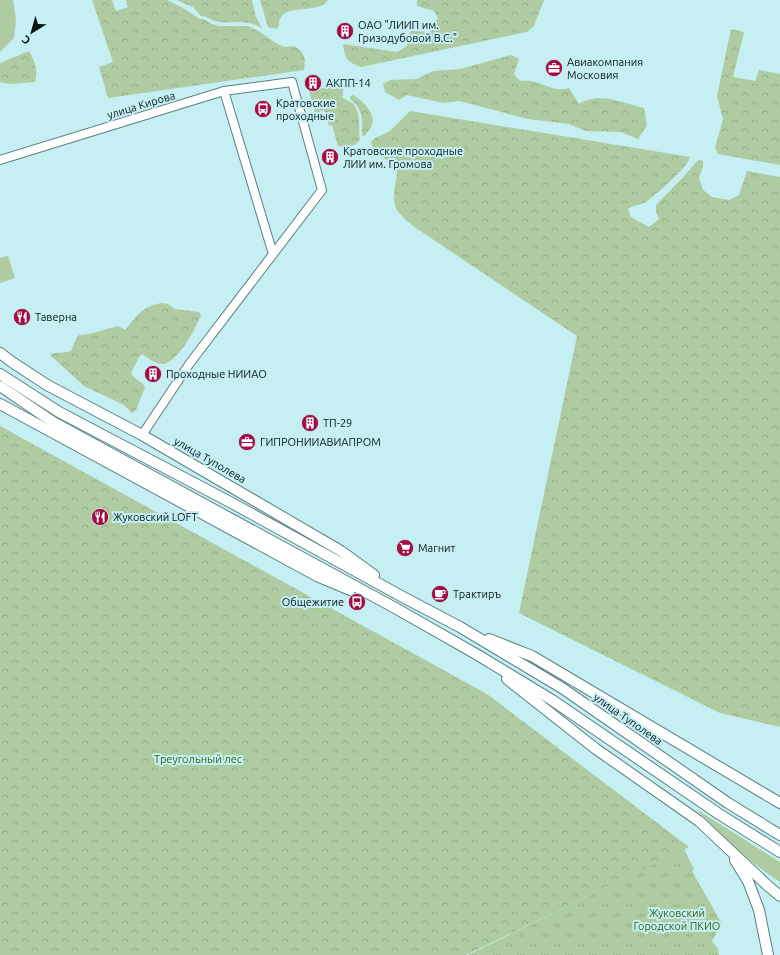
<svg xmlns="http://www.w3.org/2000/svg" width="780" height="955" font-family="Ubuntu,sans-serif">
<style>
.green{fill:#afcba1}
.forest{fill:url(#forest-crowns)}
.park{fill:url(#park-tufts)}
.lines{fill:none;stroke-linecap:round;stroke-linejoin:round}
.minor-casing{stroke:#598082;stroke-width:10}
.major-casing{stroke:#598082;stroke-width:12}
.minor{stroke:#fff;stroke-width:8}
.major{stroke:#fff;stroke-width:10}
.labels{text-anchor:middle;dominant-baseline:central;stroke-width:4;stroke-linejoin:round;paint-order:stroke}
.poi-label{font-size:11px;fill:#071718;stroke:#c5eff2;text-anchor:start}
.street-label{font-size:11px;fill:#071718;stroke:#c5eff2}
.park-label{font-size:11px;fill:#366314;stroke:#c5eff2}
</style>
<defs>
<pattern id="forest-crowns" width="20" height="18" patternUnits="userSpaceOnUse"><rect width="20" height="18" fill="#afcba1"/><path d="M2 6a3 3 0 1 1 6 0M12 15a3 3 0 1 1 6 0" fill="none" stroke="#95ae8a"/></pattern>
<pattern id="park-tufts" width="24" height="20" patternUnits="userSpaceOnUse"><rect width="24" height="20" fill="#afcba1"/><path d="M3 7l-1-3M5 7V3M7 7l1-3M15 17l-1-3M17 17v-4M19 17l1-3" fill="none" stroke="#95ae8a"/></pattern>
</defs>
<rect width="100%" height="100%" fill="#c5eff2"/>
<g class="green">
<polygon points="0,0 13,0 16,20 14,38 0,52"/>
<polygon points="8,256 15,278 0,283 0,258"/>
<path d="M 696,809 L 780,862 L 780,882 C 748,862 722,835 696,809 Z"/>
</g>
<g class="forest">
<polygon points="92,0 112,0 116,11 128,7 126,0 167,0 183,8 200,19 203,19 212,24 219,26 248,26 260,32 277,44 285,47 294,46 301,51 305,59 304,70 108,98 99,67 113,62"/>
<path d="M 176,0 L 252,0 L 256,17 L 262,28 C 242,18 238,24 219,22 C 212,21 208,16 201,16 L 193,7 Z"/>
<path d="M 260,0 L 328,0 C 315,17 279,0 279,26 L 276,29 L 268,27 Z"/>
<path d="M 417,0 L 544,0 L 534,26 L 527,32 L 361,67 C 347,62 345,58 343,44 L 397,52 L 407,46 L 407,38 L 411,31 L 428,32 L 438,18 L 434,11 L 417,6 Z"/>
<polygon points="731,29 744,32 733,77 755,81 759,70 780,74 780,165 718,154 715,148 723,119 717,96"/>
<path d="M 29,51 C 35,61 38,71 35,82 L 9,84 L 0,82 L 0,63 Z"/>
<path d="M 511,55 L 519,59 L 514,74 L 520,81 C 539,77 551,94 569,88 L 579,104 C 598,91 624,103 644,108 L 647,125 L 638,139 L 621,132 L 586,131 L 569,124 L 528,119 L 459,101 L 443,103 L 407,95 L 399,100 L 385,92 L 383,84 L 390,80 L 417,79 L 433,71 L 460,69 Z"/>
<path d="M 340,85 C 345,90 343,91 342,97 C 345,100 350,101 353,104 C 362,114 358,128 360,139 C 355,148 347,147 338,146 L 332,125 L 329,126 L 324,110 L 315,113 L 309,91 L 333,86 L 336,87 Z"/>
<path d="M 353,95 C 370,106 382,121 363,137 C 361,131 363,127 362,121 C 362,112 357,104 350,99 L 350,96 Z"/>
<path d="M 410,111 L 690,157 C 689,166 656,195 647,201 C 642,205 635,204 628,209 L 631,217 L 649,227 L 659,219 L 656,212 L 656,205 L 686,174 L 697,161 L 700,160 L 703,161 L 703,166 L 699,178 L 703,190 L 712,197 L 729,200 L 739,195 L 747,171 L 780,177 L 780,727 L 720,713 L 519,613 L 577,336 L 413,226 C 408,221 401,216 397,210 C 391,201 396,183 397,172 C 394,168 391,164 388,161 C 380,154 374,155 371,142 L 375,138 L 390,131 Z"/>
<path d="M 163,303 L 168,304 L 175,309 L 199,312 L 201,315 C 196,328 178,363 162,364 C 156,364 148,358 142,354 L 139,357 L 131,373 C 134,380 142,381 145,387 L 136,410 L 132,413 L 124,405 L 84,386 L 50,355 C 57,351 64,354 71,351 L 76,339 L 79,335 L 89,334 L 118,326 L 125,330 C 137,316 143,305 163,303 Z"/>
<polygon points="0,426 487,694 689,847 466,955 0,955"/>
</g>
<polygon class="park" points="684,849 694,869 692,871 722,924 712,941 718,949 719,955 468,955"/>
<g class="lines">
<defs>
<g id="minor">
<polyline points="224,91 273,254"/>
<polyline points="0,160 224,91 292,82 322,190 190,363 142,435"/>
</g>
<g id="major">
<polyline points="0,353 12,362 47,385 142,435 341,551 374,575"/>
<polyline points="0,374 59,412 230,502 403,597 460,627 562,688 728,803 780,835"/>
<polyline points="0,386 53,422 397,609 476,654 552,700 719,814 780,852"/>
<polyline points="0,404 319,577 350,590"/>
<polyline points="489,639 532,656 780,803"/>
<polyline points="507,679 596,749 699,821 768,886 780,896"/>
<polyline points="735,860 748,881 759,910 768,955"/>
</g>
</defs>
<use href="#minor" class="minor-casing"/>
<use href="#major" class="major-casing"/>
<use href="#minor" class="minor"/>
<use href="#major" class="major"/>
</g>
<defs>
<symbol id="building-disc" viewBox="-11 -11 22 22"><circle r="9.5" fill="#a40c45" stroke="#c5eff2"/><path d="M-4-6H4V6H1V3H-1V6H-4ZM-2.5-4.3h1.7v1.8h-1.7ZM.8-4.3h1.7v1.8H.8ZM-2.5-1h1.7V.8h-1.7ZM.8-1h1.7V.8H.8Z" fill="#fff"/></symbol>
<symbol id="office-disc" viewBox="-11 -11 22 22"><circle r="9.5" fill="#a40c45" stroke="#c5eff2"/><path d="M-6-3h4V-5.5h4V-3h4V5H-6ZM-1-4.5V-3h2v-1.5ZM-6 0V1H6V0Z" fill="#fff"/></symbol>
<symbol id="bus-disc" viewBox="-11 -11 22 22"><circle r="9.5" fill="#a40c45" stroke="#c5eff2"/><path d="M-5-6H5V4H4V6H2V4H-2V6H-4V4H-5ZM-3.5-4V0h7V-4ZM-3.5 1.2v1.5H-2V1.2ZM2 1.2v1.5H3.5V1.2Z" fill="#fff"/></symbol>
<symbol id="restaurant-disc" viewBox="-11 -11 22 22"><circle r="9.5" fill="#a40c45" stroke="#c5eff2"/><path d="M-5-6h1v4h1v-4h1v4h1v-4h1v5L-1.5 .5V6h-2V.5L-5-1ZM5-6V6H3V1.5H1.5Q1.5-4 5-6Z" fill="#fff"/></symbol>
<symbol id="supermarket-disc" viewBox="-11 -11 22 22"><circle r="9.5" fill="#a40c45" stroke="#c5eff2"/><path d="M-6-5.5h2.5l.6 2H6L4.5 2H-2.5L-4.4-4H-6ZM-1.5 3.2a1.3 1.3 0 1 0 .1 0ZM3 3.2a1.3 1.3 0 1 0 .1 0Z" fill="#fff"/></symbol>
<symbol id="cafe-disc" viewBox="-11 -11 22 22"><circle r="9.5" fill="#a40c45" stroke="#c5eff2"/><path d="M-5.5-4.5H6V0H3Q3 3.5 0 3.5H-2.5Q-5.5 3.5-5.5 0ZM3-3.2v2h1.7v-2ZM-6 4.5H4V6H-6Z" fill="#fff"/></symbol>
</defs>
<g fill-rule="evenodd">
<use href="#building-disc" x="335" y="21" width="20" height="20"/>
<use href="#office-disc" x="544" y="58" width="20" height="20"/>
<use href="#building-disc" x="303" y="73" width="20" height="20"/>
<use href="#bus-disc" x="253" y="99" width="20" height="20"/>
<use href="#building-disc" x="320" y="147" width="20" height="20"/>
<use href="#restaurant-disc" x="12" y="307" width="20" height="20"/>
<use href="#building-disc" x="143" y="364" width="20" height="20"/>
<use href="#building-disc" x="300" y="413" width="20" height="20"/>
<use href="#office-disc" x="237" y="432" width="20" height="20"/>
<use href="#restaurant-disc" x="90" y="507" width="20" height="20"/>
<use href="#supermarket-disc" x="395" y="538" width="20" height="20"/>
<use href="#cafe-disc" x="430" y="584" width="20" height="20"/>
<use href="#bus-disc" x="347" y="592" width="20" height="20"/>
</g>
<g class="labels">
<g class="poi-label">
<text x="358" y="25">ОАО "ЛИИП им.<tspan x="358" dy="13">Гризодубовой В.С."</tspan></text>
<text x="567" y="62">Авиакомпания<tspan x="567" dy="13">Московия</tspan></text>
<text x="326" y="83">АКПП-14</text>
<text x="276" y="103">Кратовские<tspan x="276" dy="13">проходные</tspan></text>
<text x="343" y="151">Кратовские проходные<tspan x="343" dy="13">ЛИИ им. Громова</tspan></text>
<text x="35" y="317">Таверна</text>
<text x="166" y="374">Проходные НИИАО</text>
<text x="323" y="423">ТП-29</text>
<text x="260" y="442">ГИПРОНИИАВИАПРОМ</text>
<text x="113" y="517">Жуковский LOFT</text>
<text x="418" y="548">Магнит</text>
<text x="453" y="594">Трактиръ</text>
<text x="344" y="602" text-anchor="end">Общежитие</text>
</g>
<g class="street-label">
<text transform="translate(141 105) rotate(-17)">улица Кирова</text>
<text transform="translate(210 460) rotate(30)">улица Туполева</text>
<text transform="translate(628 719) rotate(35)">улица Туполева</text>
</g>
<g class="park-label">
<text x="198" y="759">Треугольный лес</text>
<text x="677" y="913">Жуковский<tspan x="677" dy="13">Городской ПКИО</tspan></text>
</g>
</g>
<g transform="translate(32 32) rotate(217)" stroke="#c5eff2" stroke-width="3" paint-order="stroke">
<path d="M0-3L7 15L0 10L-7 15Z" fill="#071718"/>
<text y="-6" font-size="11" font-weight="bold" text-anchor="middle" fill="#071718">С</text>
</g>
</svg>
